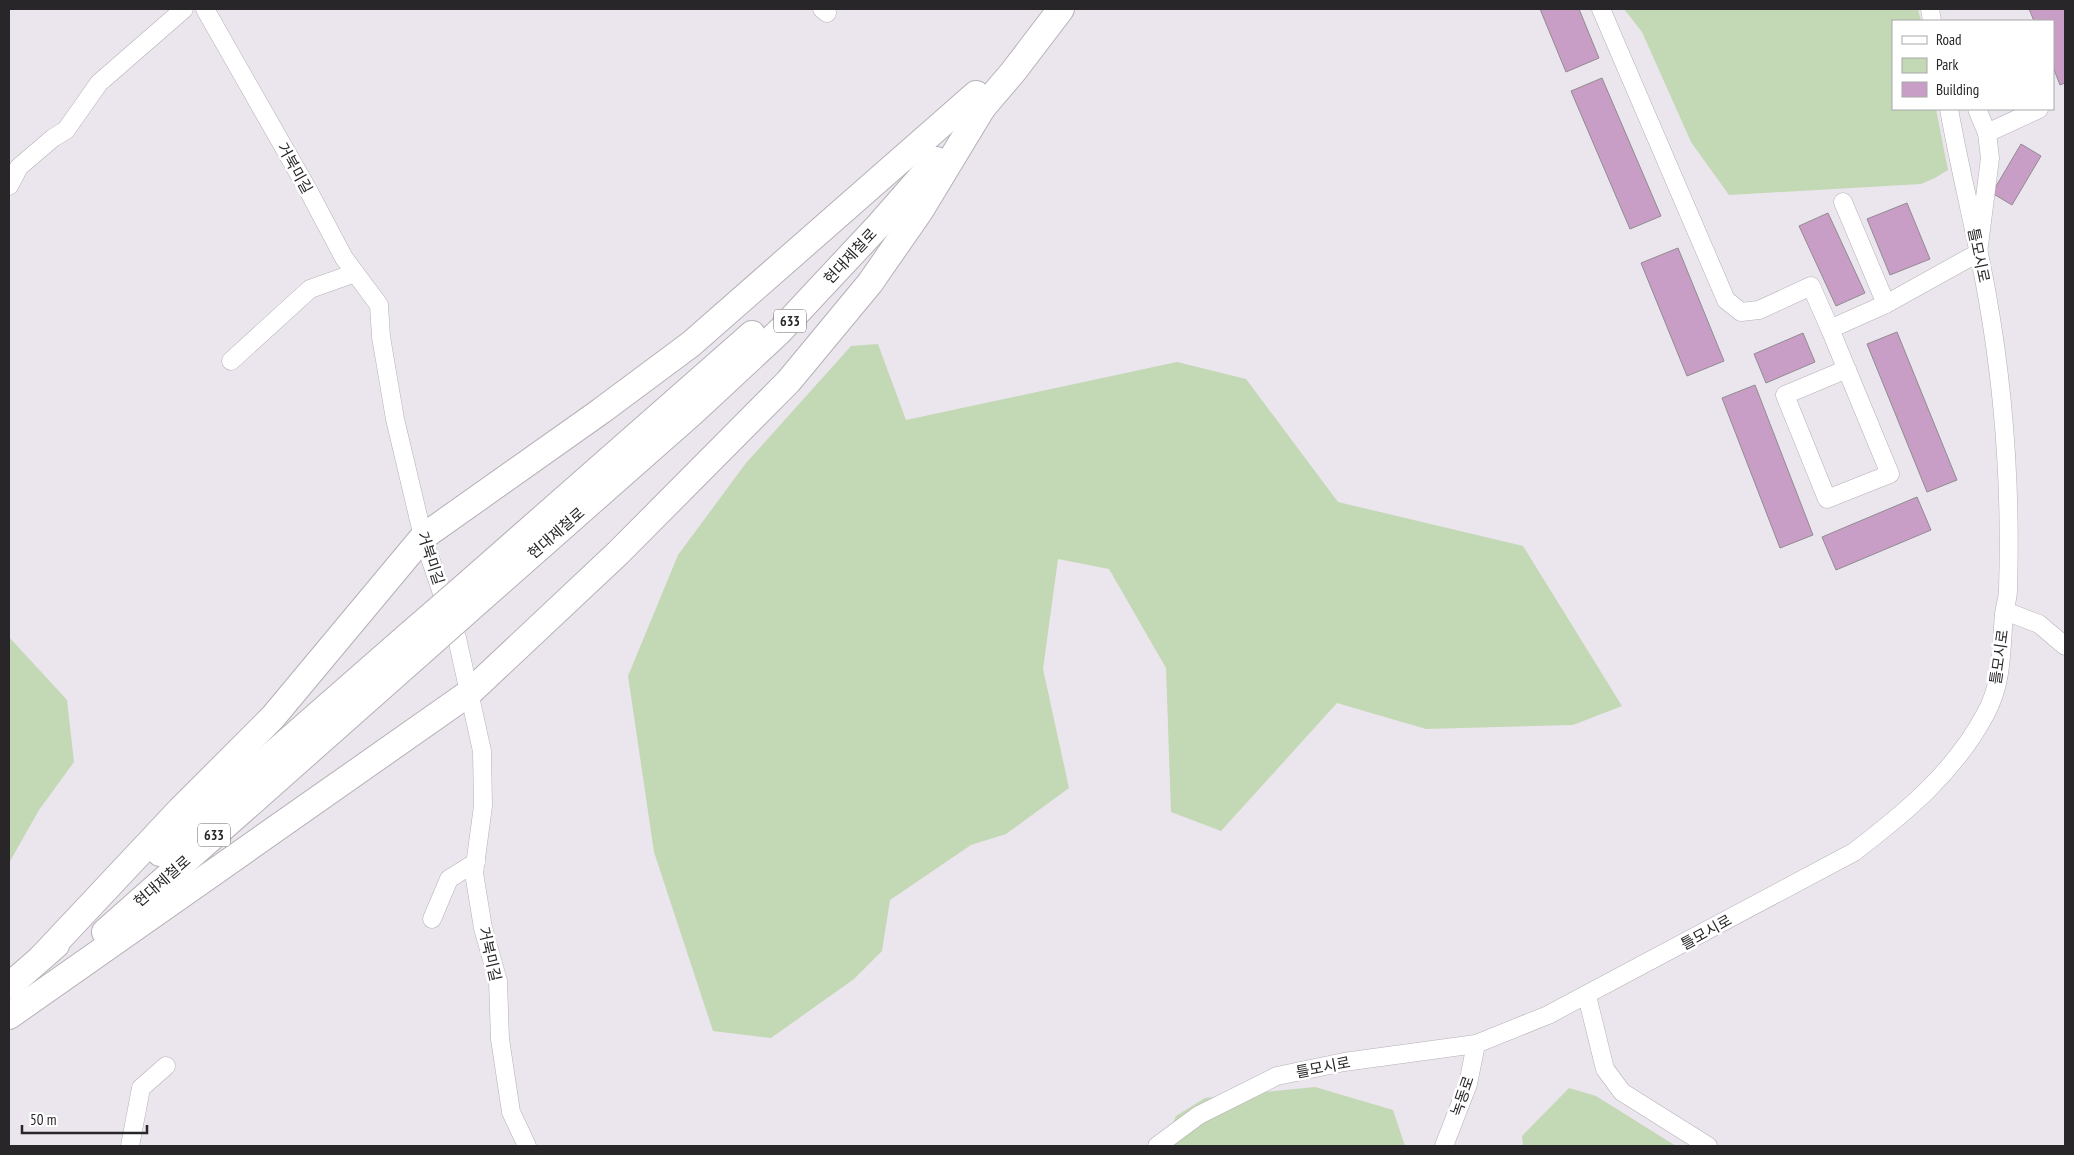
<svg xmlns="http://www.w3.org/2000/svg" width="2074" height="1155" font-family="'PT Sans Narrow','Noto Sans KR',sans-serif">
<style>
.green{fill:#c3d8b4}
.building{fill:#c99ec6;stroke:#918b90}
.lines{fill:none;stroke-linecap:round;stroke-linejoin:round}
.minor-casing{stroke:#b5b0b6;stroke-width:19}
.highway-casing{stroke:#b5b0b6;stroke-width:28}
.minor{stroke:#fff;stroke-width:18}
.highway{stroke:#fff;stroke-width:26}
.highway-bridge-casing{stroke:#b5b0b6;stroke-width:28;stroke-linecap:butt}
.highway-bridge{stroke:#fff;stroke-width:26}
.labels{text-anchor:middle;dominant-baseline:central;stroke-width:5;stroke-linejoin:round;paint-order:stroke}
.shield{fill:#fff;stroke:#686768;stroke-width:1}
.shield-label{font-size:14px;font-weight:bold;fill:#282628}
.street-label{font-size:15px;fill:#282628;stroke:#fff}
</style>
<rect width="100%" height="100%" fill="#ebe6ed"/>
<g class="green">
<polygon points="1624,9 1918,9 1921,21 1893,21 1893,109 1936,109 1948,170 1935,178 1921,184 1729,195 1691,142 1642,32"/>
<polygon points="878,344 906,420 1177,362 1246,379 1338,502 1523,546 1622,706 1573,725 1426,729 1337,703 1221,831 1171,812 1166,668 1109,569 1058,559 1043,669 1069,788 1006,834 971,845 890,900 882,951 854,979 771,1038 713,1031 654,852 628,676 678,555 746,463 851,346"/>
<polygon points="9,637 67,700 74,762 39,810 9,863"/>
<polygon points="1315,1087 1393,1110 1405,1146 1163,1146 1176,1116 1205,1098"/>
<polygon points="1569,1088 1596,1096 1676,1146 1523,1146 1522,1136"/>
</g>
<g class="building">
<polygon points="1540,9 1579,9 1599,58 1566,72"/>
<polygon points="2029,9 2065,9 2065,83 2060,85 2053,67 2053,21 2034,21"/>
<polygon points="1602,78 1661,216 1630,229 1571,91"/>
<polygon points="2021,144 2041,156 2012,205 1992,193"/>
<polygon points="1907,203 1930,259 1890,275 1867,219"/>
<polygon points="1828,213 1865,293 1836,306 1799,226"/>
<polygon points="1678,248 1724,361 1687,376 1641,263"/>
<polygon points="1897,332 1957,480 1927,492 1867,344"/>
<polygon points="1803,333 1815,362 1766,383 1754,354"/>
<polygon points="1755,385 1813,535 1780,548 1722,398"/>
<polygon points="1917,497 1931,530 1836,570 1822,537"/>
</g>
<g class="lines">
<defs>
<g id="minor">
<polyline points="205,9 308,190 344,258 379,305 381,337 395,419 423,537 457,638 482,751 483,806 474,873 483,928 498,981 500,1039 511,1112 527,1146"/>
<polyline points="822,9 827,13"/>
<polyline points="1601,9 1726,300 1741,312 1759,310 1811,286 1830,329"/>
<polyline points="1930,9 1932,21"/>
<polyline points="1977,109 1987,133"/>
<polyline points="9,186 19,167 53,138 66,130 99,83 184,9"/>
<polyline points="1843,202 1886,304"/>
<polyline points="231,361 310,289 355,273"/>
<polyline points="1847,369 1785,395 1827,499 1890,474 1830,329 1886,304 1978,253 1990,158 1987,133 2039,109"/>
<polyline points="2005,611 2039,624 2065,646"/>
<polyline points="432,919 449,879 476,862"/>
<polyline points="1587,996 1605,1069 1622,1092 1708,1146"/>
<polyline points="130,1146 141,1088 166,1066"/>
<path d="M 1157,1146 L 1199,1115 L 1277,1076 L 1344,1062 L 1476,1044 L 1548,1015 L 1854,852 C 1905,813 1955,772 1986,713 C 2003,682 2001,647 2004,614 C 2005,606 2008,598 2008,590 C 2011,494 2004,390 1987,295 C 1976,233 1960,171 1949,109"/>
<polyline points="1444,1146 1468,1084 1476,1044"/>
</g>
<g id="highway">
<polyline points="972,120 1013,72 1061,9"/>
<polyline points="471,581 752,334"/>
<polyline points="482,598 693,412 780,331 879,225 936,160"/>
<polyline points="160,853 411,633"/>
<polyline points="105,932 420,653"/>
<polyline points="42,957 180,810 273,717 423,537 601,411 691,344 976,94"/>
<polyline points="9,986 56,945"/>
<polyline points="9,1016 469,693 618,553 788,382 870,283 920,211 983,107"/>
</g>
</defs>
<use href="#minor" class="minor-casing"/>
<use href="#highway" class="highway-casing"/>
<use href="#minor" class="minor"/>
<use href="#highway" class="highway"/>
<defs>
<g id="highway-bridge">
<polyline points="411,633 471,581"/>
<polyline points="420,653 482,598"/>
</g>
</defs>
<use href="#highway-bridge" class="highway-bridge-casing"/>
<use href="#highway-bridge" class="highway-bridge"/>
</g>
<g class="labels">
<g class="shield">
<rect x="774" y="309.5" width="32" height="23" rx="4"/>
<rect x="198" y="823.5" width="32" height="23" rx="4"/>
</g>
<g class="shield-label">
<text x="790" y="321">633</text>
<text x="214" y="835">633</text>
</g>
<g class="street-label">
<text transform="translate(295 168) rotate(61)">거북미길</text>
<text transform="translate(1979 255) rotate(78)">틀모시로</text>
<text transform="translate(850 256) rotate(-47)">현대제철로</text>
<text transform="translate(556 533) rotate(-41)">현대제철로</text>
<text transform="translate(431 558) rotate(72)">거북미길</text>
<text transform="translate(1999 657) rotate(-82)">틀모시로</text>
<text transform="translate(162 881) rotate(-41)">현대제철로</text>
<text transform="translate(1706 932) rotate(-29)">틀모시로</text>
<text transform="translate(490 954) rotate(77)">거북미길</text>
<text transform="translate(1323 1067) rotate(-11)">틀모시로</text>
<text transform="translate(1462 1096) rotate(-71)">녹동로</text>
</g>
</g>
<rect width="2074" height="1155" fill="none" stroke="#282628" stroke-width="20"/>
<rect x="1892" y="20" width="162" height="90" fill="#ffffff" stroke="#a9a8a9"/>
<rect x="1902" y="36" width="25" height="8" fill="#ffffff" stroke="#a9a8a9"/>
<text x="1936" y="45" font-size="15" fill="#282628">Road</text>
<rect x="1902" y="58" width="25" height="15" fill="#c3d8b4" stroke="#a9a8a9"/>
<text x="1936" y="70" font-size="15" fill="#282628">Park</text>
<rect x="1902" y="82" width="25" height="15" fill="#c99ec6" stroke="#a9a8a9"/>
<text x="1936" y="95" font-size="15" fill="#282628">Building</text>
<path d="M22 1125v8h125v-8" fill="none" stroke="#282628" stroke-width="2.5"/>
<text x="30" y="1125" font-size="15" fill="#282628" stroke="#ffffff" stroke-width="4" paint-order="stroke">50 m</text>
</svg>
